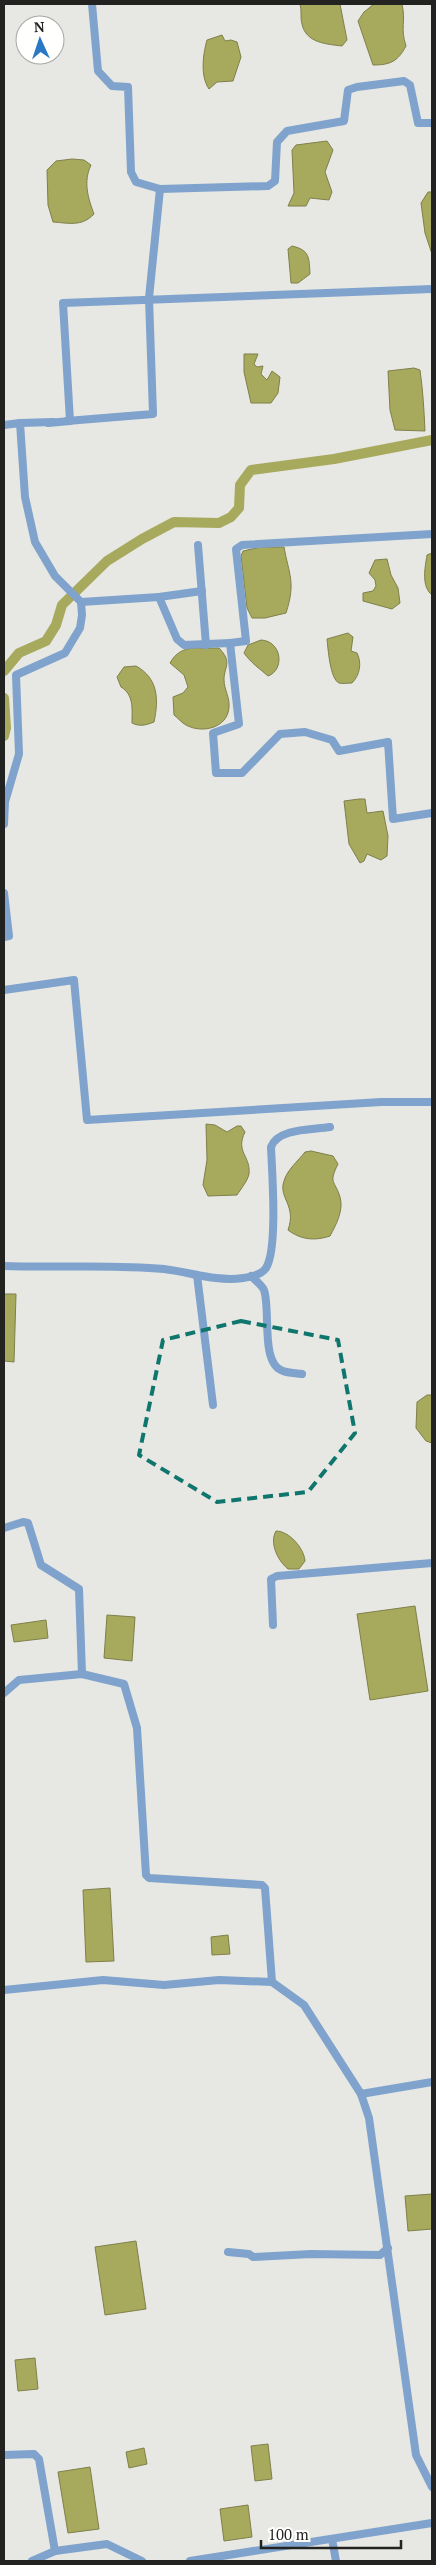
<svg xmlns="http://www.w3.org/2000/svg" width="436" height="2565" font-family="'PT Serif',serif">
<style>
.water{fill:#a7a95c;stroke:#7f804a}
.lines{fill:none;stroke-linecap:round;stroke-linejoin:round}
.canal{stroke:#a7a95c;stroke-width:10}
.minor{stroke:#7fa3cc;stroke-width:8}
.marked{fill:none;stroke:#0f766e;stroke-width:4;stroke-dasharray:10 6;stroke-linejoin:round}
</style>
<rect width="100%" height="100%" fill="#e7e7e3"/>
<g class="water">
<path d="M 300,4 L 340,4 L 347,40 L 342,46 C 326,44 306,43 302,24 C 300,18 302,11 300,4 Z"/>
<path d="M 374,4 L 402,4 C 406,21 400,28 406,46 C 398,61 391,65 373,65 L 358,21 L 364,12 Z"/>
<path d="M 222,35 L 225,41 L 231,40 L 237,42 L 241,57 L 233,81 L 217,82 L 209,89 C 200,76 203,54 207,40 Z"/>
<polygon points="327,141 333,150 325,172 332,192 329,200 310,198 306,206 288,206 294,193 292,150 296,145"/>
<path d="M 72,159 L 84,160 L 91,165 C 83,182 88,198 94,214 C 82,227 68,223 53,222 L 48,205 L 47,170 L 56,161 Z"/>
<polygon points="428,192 432,192 432,254 425,233 421,203"/>
<path d="M 292,246 C 310,250 309,258 310,274 L 298,283 L 291,283 L 288,249 Z"/>
<polygon points="244,354 258,354 254,364 257,367 263,366 261,374 267,380 272,371 280,377 278,393 271,403 251,403 244,372"/>
<path d="M 414,368 L 420,370 C 423,391 424,410 425,431 L 395,430 L 390,410 L 388,371 Z"/>
<path d="M 261,547 L 284,547 C 289,575 296,582 286,613 L 265,618 L 252,618 L 247,608 L 241,556 L 243,551 Z"/>
<path d="M 432,553 L 432,595 C 421,586 425,568 427,555 Z"/>
<polygon points="387,559 391,575 398,588 400,603 392,609 363,601 363,593 373,591 376,586 375,580 369,573 375,560"/>
<path d="M 348,633 L 353,637 L 351,651 L 357,653 C 362,663 360,675 352,683 C 348,683 343,684 339,683 C 330,679 328,648 327,639 Z"/>
<path d="M 261,640 C 282,641 285,670 268,676 C 259,668 251,663 244,653 L 248,645 Z"/>
<path d="M 219,648 C 233,663 224,666 224,680 C 224,689 230,698 229,707 C 228,728 202,734 186,725 C 182,723 178,718 174,715 L 173,697 L 183,693 L 188,687 L 184,675 L 170,663 C 181,643 199,649 219,648 Z"/>
<path d="M 136,666 C 158,678 159,699 154,722 C 146,725 140,727 132,723 C 132,708 134,695 121,687 L 117,677 L 124,667 Z"/>
<polygon points="359,799 365,799 367,813 383,811 388,836 387,856 381,860 367,854 364,861 360,863 349,844 344,801"/>
<path d="M 206,1124 L 215,1125 L 227,1132 L 237,1126 L 241,1126 L 245,1132 C 235,1152 251,1156 249,1174 C 248,1180 241,1189 237,1195 L 208,1196 L 203,1185 L 207,1160 Z"/>
<path d="M 311,1151 L 333,1156 L 338,1164 C 328,1184 335,1180 340,1197 C 344,1210 336,1225 330,1236 C 315,1241 301,1240 288,1230 C 297,1205 278,1198 284,1181 C 287,1170 298,1161 305,1152 Z"/>
<polygon points="4,1294 16,1294 14,1362 4,1361"/>
<polygon points="427,1395 432,1395 432,1443 426,1441 416,1428 417,1402"/>
<path d="M 276,1531 C 289,1531 304,1548 305,1561 L 299,1569 L 288,1569 C 278,1561 269,1543 276,1531 Z"/>
<polygon points="415,1606 428,1691 370,1700 357,1614"/>
<polygon points="107,1615 135,1617 132,1661 104,1658"/>
<polygon points="46,1620 48,1638 14,1642 11,1625"/>
<polygon points="110,1888 114,1961 86,1962 83,1890"/>
<polygon points="228,1935 230,1954 212,1955 211,1937"/>
<polygon points="432,2194 432,2229 408,2231 405,2196"/>
<polygon points="136,2241 146,2309 105,2315 95,2247"/>
<polygon points="35,2358 38,2389 18,2391 15,2360"/>
<polygon points="268,2444 272,2479 255,2481 251,2446"/>
<polygon points="144,2448 147,2464 129,2468 126,2452"/>
<polygon points="90,2467 99,2529 68,2533 58,2472"/>
<polygon points="248,2505 252,2537 224,2541 220,2509"/>
</g>
<g class="lines">
<g class="canal">
<polyline points="4,671 19,653 46,641 56,625 62,605 107,561 142,539 174,522 219,523 231,517 239,508 240,485 251,470 334,459 432,440"/>
<polyline points="4,698 6,728 4,736"/>
</g>
<g class="minor">
<polyline points="92,4 98,71 112,86 128,87 131,172 136,182 160,189 268,186 275,181 277,142 287,131 344,121 348,90 357,87 404,81 410,85 418,123 432,123"/>
<polyline points="67,421 153,414 149,298 160,189"/>
<polyline points="20,423 53,422"/>
<polyline points="48,423 70,421 63,303 432,289"/>
<polyline points="4,425 20,423 25,497 35,542 55,576 81,602 82,615 80,628 65,653 16,675 19,754 5,802 4,824"/>
<polyline points="198,545 206,645"/>
<polyline points="159,597 202,591"/>
<polyline points="81,602 159,597 177,639 184,645 230,643 239,724 213,733 216,773 242,773 280,734 305,732 332,740 339,751 388,742 393,819 432,813"/>
<polyline points="230,643 246,641 236,549 242,545 432,534"/>
<polyline points="4,893 9,936 4,937"/>
<polyline points="4,990 74,980 87,1120 381,1102 432,1102"/>
<path d="M 4,1266 C 56,1268 113,1264 164,1269 C 190,1272 216,1282 243,1278 C 251,1277 262,1274 266,1268 C 278,1249 272,1172 271,1147 C 278,1128 312,1130 330,1127"/>
<polyline points="197,1275 213,1405"/>
<path d="M 251,1276 C 255,1280 262,1285 264,1290 C 271,1310 260,1364 283,1371 C 288,1373 296,1373 302,1374"/>
<polyline points="4,1528 23,1522 28,1523 41,1565 79,1589 82,1674"/>
<polyline points="273,1625 271,1579 277,1576 432,1563"/>
<polyline points="4,1693 19,1680 82,1674 124,1684 137,1728 146,1875 149,1878 262,1885 265,1888 272,1982"/>
<polyline points="4,1990 103,1980 164,1985 219,1980 272,1982 304,2005 361,2094 369,2118 416,2455 432,2487"/>
<polyline points="361,2094 432,2082"/>
<polyline points="228,2252 249,2254 253,2257 311,2254 380,2255 388,2248"/>
<polyline points="4,2455 34,2454 39,2459 55,2551"/>
<polyline points="332,2539 336,2561"/>
<polyline points="32,2561 55,2551 107,2544 142,2561"/>
<polyline points="190,2561 432,2523"/>
</g>
</g>
<path class="marked" d="M 241,1321 L 338,1340 L 355,1433 L 308,1492 L 217,1502 L 139,1455 L 163,1340 Z"/>
<rect width="436" height="2565" fill="none" stroke="#222221" stroke-width="10"/>
<g transform="translate(40 40) rotate(357)"><circle r="24" fill="#fffffe" stroke="#a7a7a6"/>
<path d="M0-4L9 19L0 12L-9 19Z" fill="#2878c7"/>
<text y="-8" font-size="14" font-weight="bold" text-anchor="middle" fill="#222221">N</text>
</g>
<path d="M261 2540v8h140v-8" fill="none" stroke="#222221" stroke-width="2.5"/>
<text x="268" y="2540" font-size="15" fill="#222221" stroke="#fffffe" stroke-width="4" paint-order="stroke">100 m</text>
</svg>
